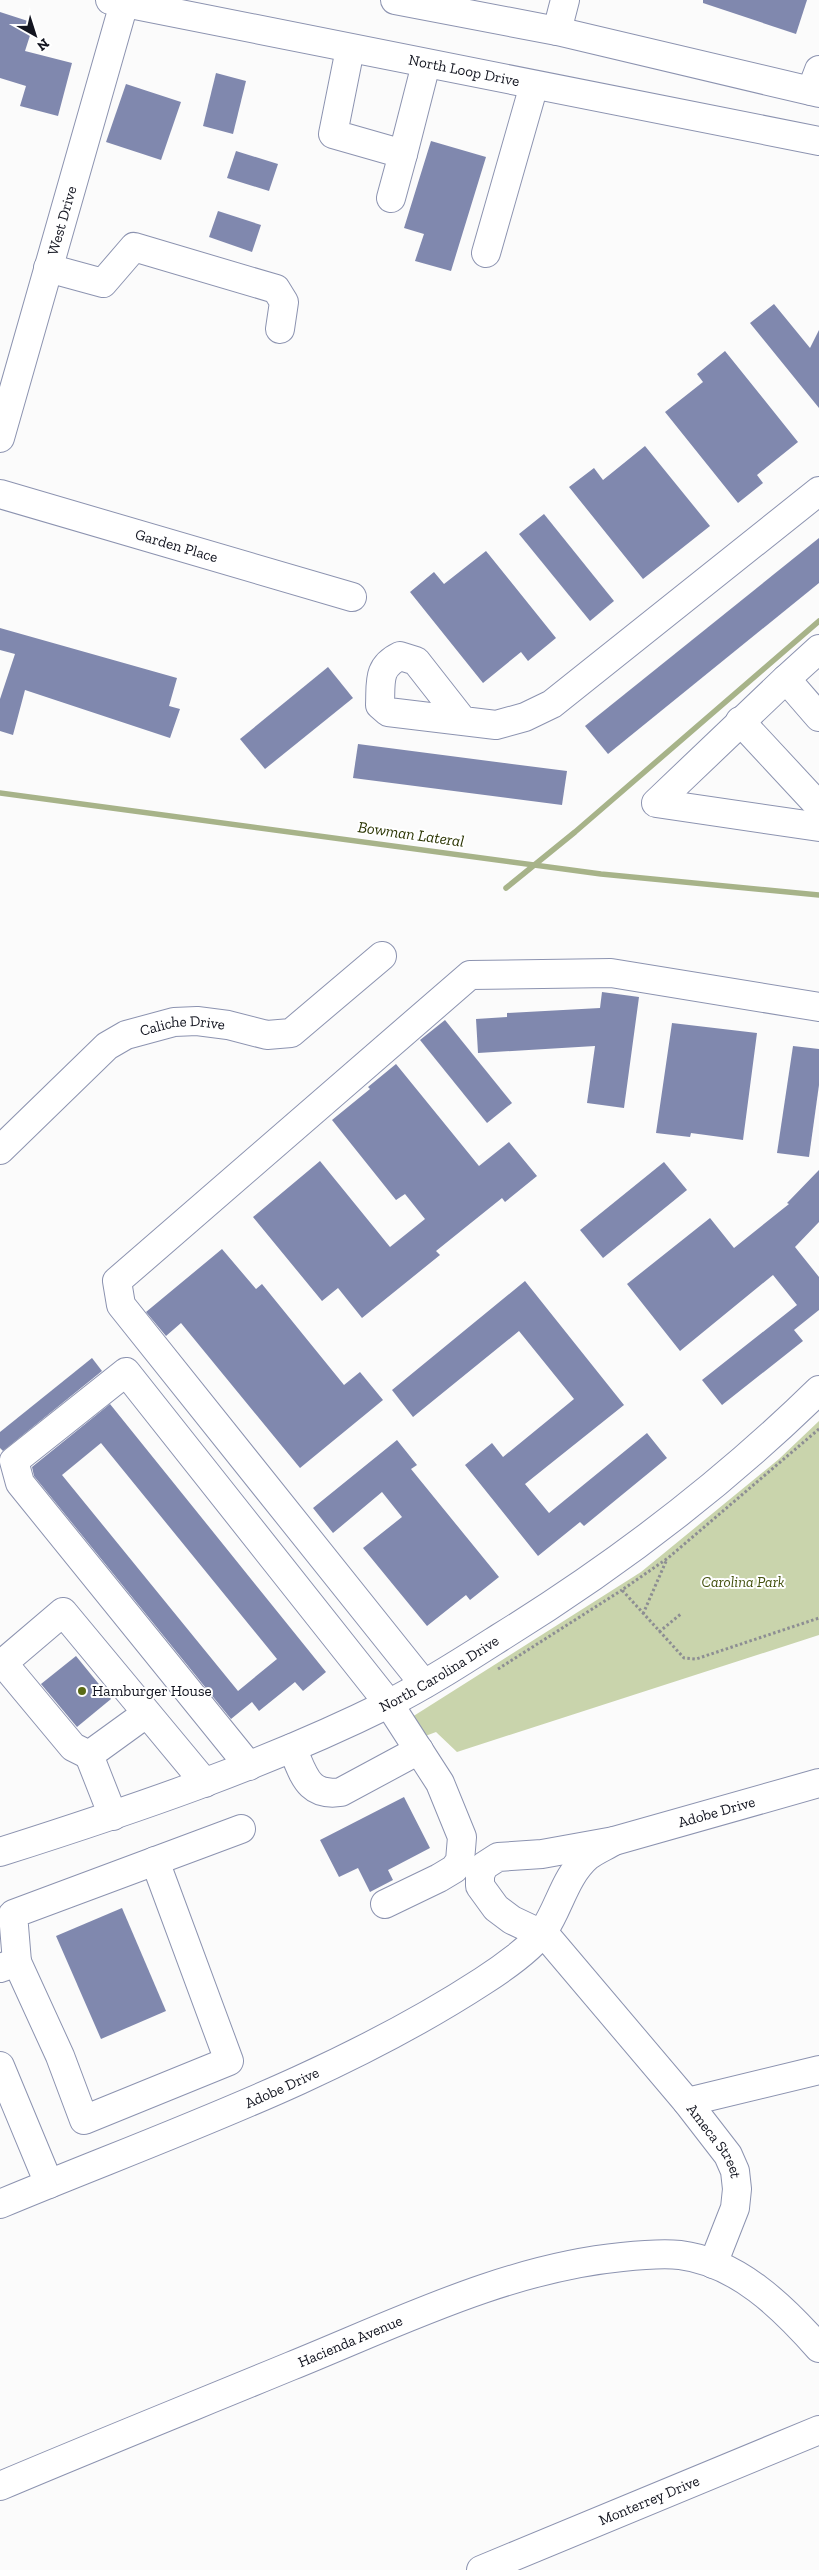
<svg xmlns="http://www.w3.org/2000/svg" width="819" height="2570" font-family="'Zilla Slab',serif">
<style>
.green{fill:#c9d4ac}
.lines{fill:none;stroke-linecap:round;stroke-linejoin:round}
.stream{stroke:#a7b389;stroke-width:5.5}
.building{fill:#8088ae;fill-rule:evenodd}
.minor-casing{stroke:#8c93b0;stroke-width:30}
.major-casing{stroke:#8c93b0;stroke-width:30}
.path{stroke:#8d8e93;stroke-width:3;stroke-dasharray:2.5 2.5;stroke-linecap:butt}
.minor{stroke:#fff;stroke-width:28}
.major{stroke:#fff;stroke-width:28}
.poi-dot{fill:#5a6b16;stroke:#fff;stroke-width:2}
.labels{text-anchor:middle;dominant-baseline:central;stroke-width:4;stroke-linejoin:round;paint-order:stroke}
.street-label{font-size:15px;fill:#12141f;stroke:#fff}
.park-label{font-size:15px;font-style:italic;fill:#43510f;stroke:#fff}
.poi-label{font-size:15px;fill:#12141f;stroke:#fff;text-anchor:start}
.water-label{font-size:16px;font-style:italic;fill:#2a3402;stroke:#fff}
</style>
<rect width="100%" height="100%" fill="#fbfbfb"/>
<polygon class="green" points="819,1421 819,1635 457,1752 436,1732 420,1738 412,1717 641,1572 779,1459"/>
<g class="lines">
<g class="stream">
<polyline points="0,793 601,874 819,895"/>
<polyline points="506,888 575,832 819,621"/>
</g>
</g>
<g class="building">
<polygon points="703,0 807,0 796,34 703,3"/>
<polygon points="0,12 34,23 25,51 72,63 58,116 20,106 26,86 0,78"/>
<polygon points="216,73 246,81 233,134 203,126"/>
<polygon points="126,84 181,102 161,160 106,142"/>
<polygon points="431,141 486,157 451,271 415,261 424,234 404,228"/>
<polygon points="236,151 278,164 269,191 227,178"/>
<polygon points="218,211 261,225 252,252 209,237"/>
<polygon points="774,304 810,348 819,330 819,408 750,323"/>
<polygon points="725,351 798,442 757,475 763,483 738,503 665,412 703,382 697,374"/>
<polygon points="645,446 710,526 643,579 569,487 594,468 603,480"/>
<polygon points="544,514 614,601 590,621 519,534"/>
<polygon points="819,538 819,583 608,754 585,726"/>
<polygon points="486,551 556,638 528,661 521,652 483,683 410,592 434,572 444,584"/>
<polygon points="0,628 177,678 169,706 180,709 170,738 25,690 13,735 0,731 0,699 15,654 0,650"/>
<polygon points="328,667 353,698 265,769 240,739"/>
<polygon points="358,744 567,771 562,805 353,778"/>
<polygon points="602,992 639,997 624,1108 587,1103 595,1046 478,1053 476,1019 507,1017 507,1013 600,1008"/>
<polygon points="445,1020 512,1103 487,1123 420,1040"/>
<polygon points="672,1023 757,1033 743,1140 691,1133 690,1137 656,1133"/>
<polygon points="793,1046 819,1049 819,1085 809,1157 777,1153"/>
<polygon points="396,1064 479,1166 509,1142 537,1176 505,1202 502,1198 436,1251 440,1255 362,1318 338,1288 322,1301 253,1217 320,1161 390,1247 425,1219 405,1194 396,1200 332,1120 370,1089 368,1087"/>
<polygon points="664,1162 687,1190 603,1258 580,1230"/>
<polygon points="819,1170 819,1222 795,1247 819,1277 819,1310 794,1330 803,1341 722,1405 702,1380 797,1305 773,1275 680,1351 627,1284 710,1218 734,1248 789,1204 787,1203"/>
<polygon points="222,1249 256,1289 262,1284 344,1385 360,1372 383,1400 300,1468 181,1323 166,1336 146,1312"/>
<polygon points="525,1281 624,1405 525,1484 549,1513 647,1433 667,1458 584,1526 580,1522 538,1556 465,1465 492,1443 503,1457 574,1399 519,1331 413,1417 392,1390"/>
<polygon points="92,1358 102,1371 3,1451 0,1448 0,1432"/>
<path d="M 110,1404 L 326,1672 L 303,1691 L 295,1682 L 259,1711 L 252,1702 L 231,1719 L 34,1476 L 32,1467 ZM 101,1443 L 277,1659 L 238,1691 L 62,1475 Z"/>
<polygon points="397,1440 417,1465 411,1469 499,1577 470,1600 466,1595 427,1626 363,1548 402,1517 382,1492 333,1533 313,1508"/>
<polygon points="76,1656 111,1699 77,1727 41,1684"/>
<polygon points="404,1797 430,1848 388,1870 393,1880 370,1892 358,1868 339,1877 320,1840"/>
<polygon points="122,1908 166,2011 101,2039 56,1936"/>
</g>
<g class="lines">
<defs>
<g id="minor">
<polyline points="557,31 565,0"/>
<polyline points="350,49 333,134 403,154 391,198"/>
<polyline points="811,91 819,70"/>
<polyline points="403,154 426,64"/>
<polyline points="486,253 534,85"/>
<polyline points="48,268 103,283 134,247 276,289 284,302 280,329"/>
<path id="s1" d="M 0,438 L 125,0"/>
<path id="s2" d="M 0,494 L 352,597"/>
<polyline points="786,679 819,649"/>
<polyline points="819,717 786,679 656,803 819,827"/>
<path d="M 463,721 L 416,661 L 400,656 C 377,667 381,682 380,705 L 388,712 L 496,725 L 525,717 L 552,704 L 819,491"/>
<polyline points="740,721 819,806"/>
<path id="s3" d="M 0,1150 L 107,1046 L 126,1035 L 174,1022 L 197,1021 L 228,1025 L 267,1035 L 291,1033 L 382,956"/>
<polyline points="424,1684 121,1305 117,1281 470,975 611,973 819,1007"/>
<path d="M 147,1713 L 89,1755 L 73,1747 L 3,1663 L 63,1612 C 111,1669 157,1726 205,1783"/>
<path d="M 292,1748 C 304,1774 307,1797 341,1792 L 419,1750"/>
<polyline points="89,1755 113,1816"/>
<polyline points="249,1766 20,1483 14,1461 126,1372 389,1704 440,1783 462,1837 460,1861 454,1869 439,1878 385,1904"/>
<path id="s4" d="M 543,1932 L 531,1929 L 512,1920 L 496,1908 L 480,1886 L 480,1875 L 484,1866 L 498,1857 L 542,1854 L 614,1841 L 819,1783"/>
<path id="s5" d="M 543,1932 L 687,2102 L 728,2155 L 735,2171 L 737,2189 L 735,2208 L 713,2264"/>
<polyline points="17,1962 13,1914 241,1829"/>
<polyline points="0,1968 17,1962 60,2056 84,2120 229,2061 155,1861"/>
<polyline points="0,2066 49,2184"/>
<polyline points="687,2102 819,2070"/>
<path id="s6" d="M 0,2204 C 163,2136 334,2078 483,1981 C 500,1970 533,1947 544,1930 C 560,1906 565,1876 588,1856 C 596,1850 606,1846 614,1841"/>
<path id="s7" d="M 0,2486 C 97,2445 194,2406 291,2366 C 397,2323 507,2268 622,2257 C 641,2255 661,2253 680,2255 C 737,2262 783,2307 819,2348"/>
<path id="s8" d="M 481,2570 L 819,2430"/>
</g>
<g id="major">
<path id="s9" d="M 110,0 L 819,141"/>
<polyline points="395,0 557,31 819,93"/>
<path id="s10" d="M 0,1852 C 132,1810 263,1766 388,1704 C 426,1685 463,1661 499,1638 C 614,1567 722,1485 819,1390"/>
</g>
</defs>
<use href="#minor" class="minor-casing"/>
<use href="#major" class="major-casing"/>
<g class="path">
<polyline points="819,1429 668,1558 622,1590 684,1658 696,1659 819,1618"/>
<polyline points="643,1614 667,1559"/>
<polyline points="659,1632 682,1613"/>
<polyline points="498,1669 622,1590"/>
</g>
<use href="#minor" class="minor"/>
<use href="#major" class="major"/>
</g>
<circle class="poi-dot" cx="82" cy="1691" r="5"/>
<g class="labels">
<g class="street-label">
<text stroke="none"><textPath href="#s9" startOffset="361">North Loop Drive</textPath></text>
<text stroke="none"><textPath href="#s1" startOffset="226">West Drive</textPath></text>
<text stroke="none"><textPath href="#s2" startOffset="184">Garden Place</textPath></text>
<text stroke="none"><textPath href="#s3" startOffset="229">Caliche Drive</textPath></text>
<text stroke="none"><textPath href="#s10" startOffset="475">North Carolina Drive</textPath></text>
<text stroke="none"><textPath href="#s4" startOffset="342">Adobe Drive</textPath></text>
<text stroke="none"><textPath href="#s6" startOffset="305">Adobe Drive</textPath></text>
<text stroke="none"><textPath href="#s5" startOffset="271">Ameca Street</textPath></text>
<text stroke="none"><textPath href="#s7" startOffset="379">Hacienda Avenue</textPath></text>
<text stroke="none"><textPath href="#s8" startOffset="182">Monterrey Drive</textPath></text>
</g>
<g class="park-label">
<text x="743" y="1582">Carolina Park</text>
</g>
<g class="poi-label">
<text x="92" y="1691">Hamburger House</text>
</g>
<g class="water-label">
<text transform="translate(411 834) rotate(8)">Bowman Lateral</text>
</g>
</g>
<g transform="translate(35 35) rotate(141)" stroke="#ffffff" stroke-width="4" paint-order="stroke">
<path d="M0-4L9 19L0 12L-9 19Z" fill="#12141f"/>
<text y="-8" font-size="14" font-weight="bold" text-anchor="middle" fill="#12141f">N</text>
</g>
</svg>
